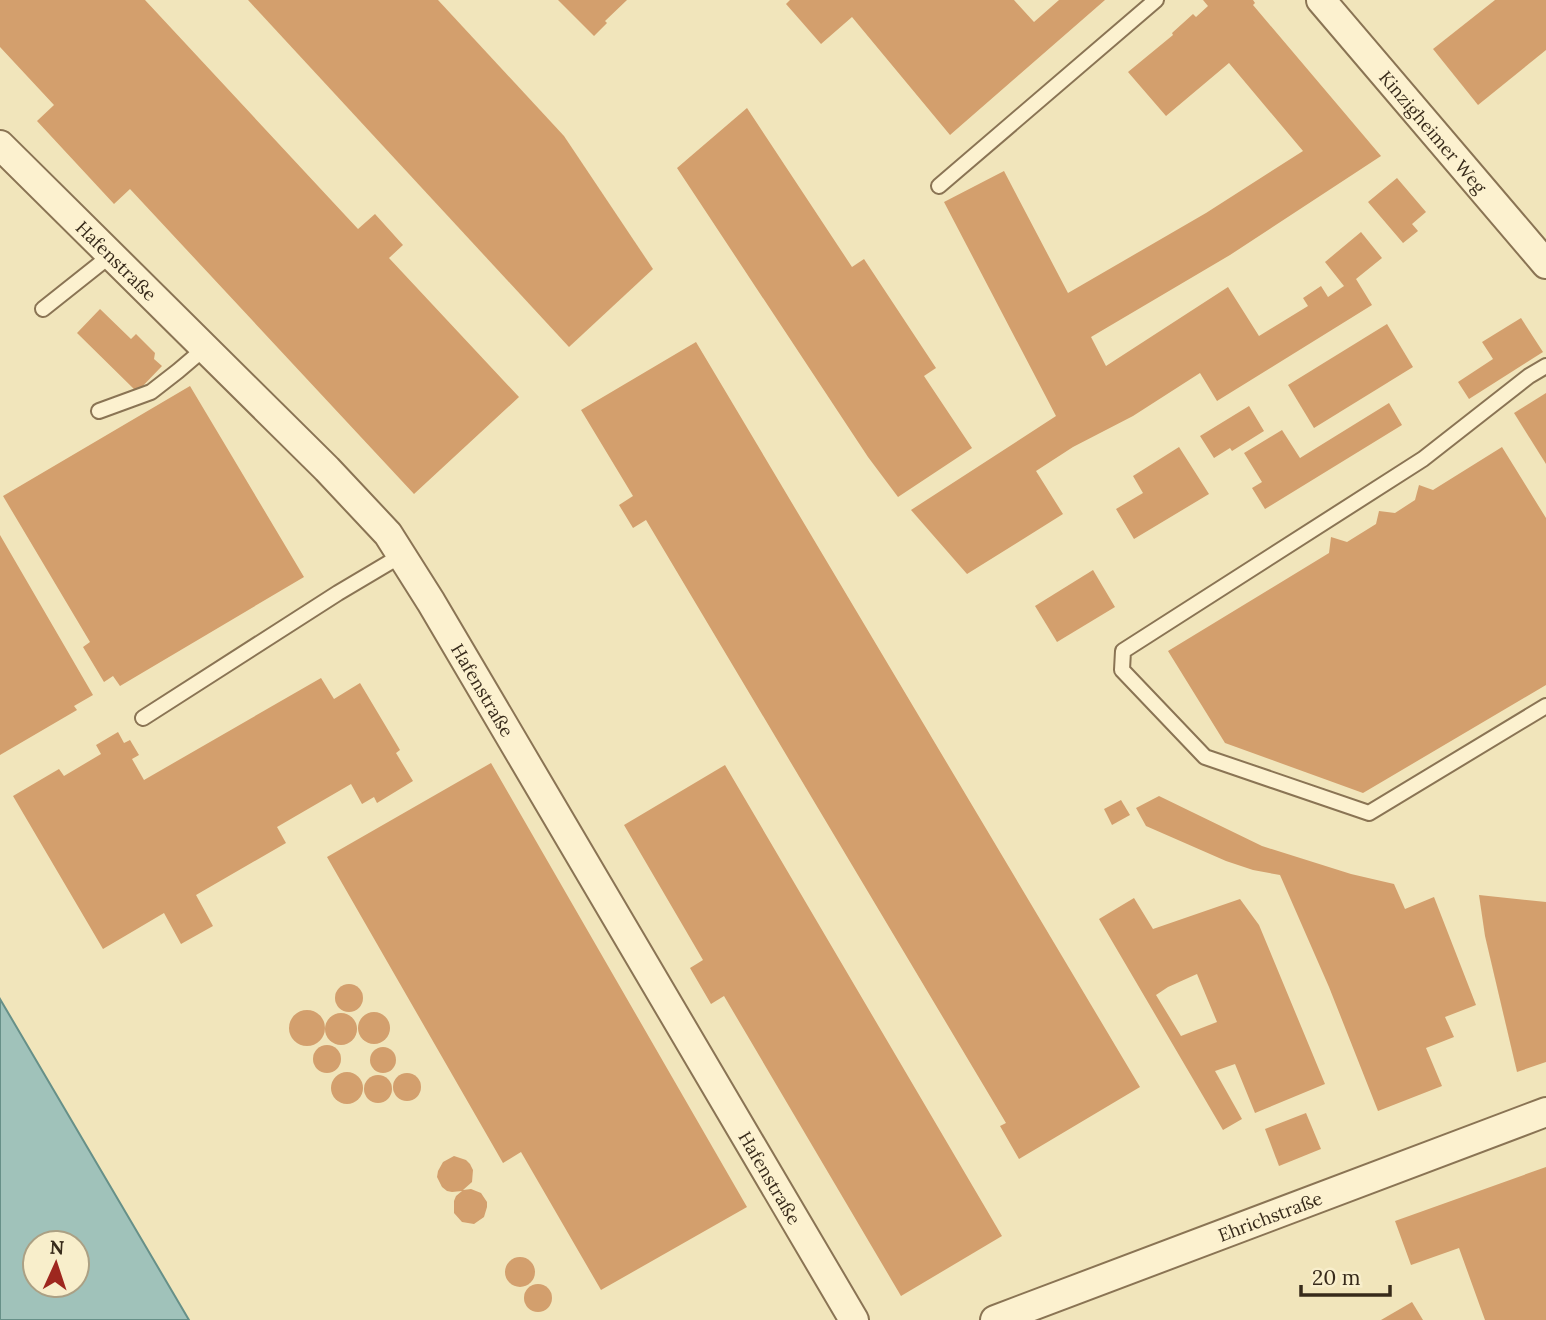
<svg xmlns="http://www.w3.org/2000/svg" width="1546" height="1320" font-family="Lora,serif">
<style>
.water{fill:#a0c2ba;stroke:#679088;stroke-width:2;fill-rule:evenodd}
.building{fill:#d39f6d;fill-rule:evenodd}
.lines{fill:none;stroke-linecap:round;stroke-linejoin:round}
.lane-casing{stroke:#8a7454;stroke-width:18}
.street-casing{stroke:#8a7454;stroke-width:32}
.lane{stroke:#fcf1cf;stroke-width:14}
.street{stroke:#fcf1cf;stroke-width:28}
.labels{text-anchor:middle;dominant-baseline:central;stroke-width:5;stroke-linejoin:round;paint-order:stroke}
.street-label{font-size:18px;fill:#372a1a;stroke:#f8eecb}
</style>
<rect width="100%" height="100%" fill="#f1e5bb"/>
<path class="water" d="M 0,999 L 189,1320 L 0,1320 ZM 35,1243 L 77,1243 L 77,1285 L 35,1285 Z"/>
<g class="building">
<polygon points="0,0 145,0 358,229 375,214 403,245 389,258 519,397 414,494 130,189 114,204 37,121 54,105 0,47"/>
<polygon points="248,0 438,0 564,136 653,269 569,347"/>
<polygon points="558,0 627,0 605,21 607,23 594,36"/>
<polygon points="790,0 1014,0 1034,22 1059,0 1105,0 950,135 852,17 821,44 786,4"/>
<polygon points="1203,0 1253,0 1255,3 1253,5 1381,156 1230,255 1091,337 1106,366 1228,287 1259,336 1308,306 1303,298 1321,286 1328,297 1344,286 1325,262 1361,232 1382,258 1356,279 1372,305 1217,401 1200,373 1133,416 1073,447 1036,471 1063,514 967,574 911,510 1056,416 944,202 1004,171 1068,293 1206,213 1303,151 1229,63 1166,116 1128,72 1173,35 1172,33 1193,14 1196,17 1208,6"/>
<polygon points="1495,0 1546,0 1546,50 1478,105 1433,49"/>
<polygon points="747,108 852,267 864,259 936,368 924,376 972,448 898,497 868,457 677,168"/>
<polygon points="1397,178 1426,212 1412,224 1418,231 1403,243 1368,202"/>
<polygon points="100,309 131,339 136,334 155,353 154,359 162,366 137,392 77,333"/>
<polygon points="1521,318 1543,352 1469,399 1458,382 1493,359 1482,342"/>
<polygon points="1387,324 1413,367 1314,428 1288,385"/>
<polygon points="696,342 1140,1087 1019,1159 1000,1126 1006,1123 646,520 633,528 619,505 633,496 581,410"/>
<polygon points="190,386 304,577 120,686 113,676 104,682 83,647 90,642 3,496"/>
<polygon points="1546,393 1546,464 1514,413"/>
<polygon points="1389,403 1402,425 1265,509 1252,488 1262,482 1244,453 1282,430 1300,458"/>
<polygon points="1249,406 1264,431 1232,451 1230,448 1214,458 1200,436"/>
<polygon points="1179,447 1209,494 1134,539 1116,509 1143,493 1133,476"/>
<polygon points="1502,447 1546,518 1546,685 1363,793 1225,743 1168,651 1329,553 1331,537 1347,542 1376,524 1379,511 1395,513 1415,500 1419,485 1433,490"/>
<polygon points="0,535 93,695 74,706 77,710 0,755"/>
<polygon points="1093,570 1115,607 1057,642 1035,606"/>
<polygon points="321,678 334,699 360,683 400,750 396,753 413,781 377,803 374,797 362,804 351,784 277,827 286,843 196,895 213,926 181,944 164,913 103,949 13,796 59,769 64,776 101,754 96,745 118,732 124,743 130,740 139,755 132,759 144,780"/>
<polygon points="491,763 747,1207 601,1290 521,1152 503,1163 327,857"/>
<polygon points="725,765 1002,1236 901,1296 724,996 711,1004 690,968 703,960 624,825"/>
<polygon points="1159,796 1262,846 1351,874 1394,884 1405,909 1434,897 1476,1005 1445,1017 1454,1037 1426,1048 1442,1086 1378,1111 1329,987 1280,875 1253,870 1226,861 1146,826 1136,808"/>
<polygon points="1121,800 1130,815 1112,825 1104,809"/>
<polygon points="1479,895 1546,902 1546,1062 1517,1072 1485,936"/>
<path d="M 1134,898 L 1153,929 L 1240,899 L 1259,925 L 1325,1084 L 1255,1113 L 1235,1064 L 1215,1071 L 1242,1119 L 1223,1130 L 1099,919 ZM 1197,974 L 1217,1022 L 1181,1036 L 1156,995 L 1168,987 Z"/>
<circle cx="349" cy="998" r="14"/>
<circle cx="307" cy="1028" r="18"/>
<circle cx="374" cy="1028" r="16"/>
<circle cx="341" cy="1029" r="16"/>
<circle cx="327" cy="1059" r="14"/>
<circle cx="383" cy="1060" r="13"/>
<circle cx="347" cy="1088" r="16"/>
<circle cx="407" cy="1087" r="14"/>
<circle cx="378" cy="1089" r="14"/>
<polygon points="1306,1113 1321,1149 1279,1166 1265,1129"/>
<polygon points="454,1156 466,1160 470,1164 473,1170 472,1182 463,1190 471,1189 481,1193 487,1202 487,1207 484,1217 474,1224 462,1222 454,1213 454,1201 456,1196 462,1191 452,1192 447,1191 442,1187 437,1177 438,1171 443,1162"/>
<polygon points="1546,1167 1546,1320 1485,1320 1459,1248 1411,1265 1395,1221"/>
<circle cx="520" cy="1272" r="15"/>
<circle cx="538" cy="1298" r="14"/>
<polygon points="1412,1302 1423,1320 1381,1320"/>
</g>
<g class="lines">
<defs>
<g id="lane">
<polyline points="939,186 1156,0"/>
<polyline points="43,309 111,255"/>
<polyline points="1546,366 1529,376 1423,459 1123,651 1122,670 1205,757 1369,813 1546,706"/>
<polyline points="99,411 151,392 178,371 205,348"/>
<polyline points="143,718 338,593 402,555"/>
</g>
<g id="street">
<path id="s1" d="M 1321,0 L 1546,264"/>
<path id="s2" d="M 0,145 L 327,469 L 388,534 L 431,602 L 854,1320"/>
<path id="s3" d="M 995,1320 L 1546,1112"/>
</g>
</defs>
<use href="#lane" class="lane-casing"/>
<use href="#street" class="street-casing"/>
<use href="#lane" class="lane"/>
<use href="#street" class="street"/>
</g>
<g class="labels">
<g class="street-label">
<text stroke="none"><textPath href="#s1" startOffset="173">Kinzigheimer Weg</textPath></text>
<text stroke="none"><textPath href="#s2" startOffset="164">Hafenstraße</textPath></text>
<text stroke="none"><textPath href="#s2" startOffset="732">Hafenstraße</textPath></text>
<text stroke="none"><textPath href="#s2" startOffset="1298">Hafenstraße</textPath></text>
<text stroke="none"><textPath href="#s3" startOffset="294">Ehrichstraße</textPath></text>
</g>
</g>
<g transform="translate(56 1264) rotate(3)"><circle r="33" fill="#f8eecb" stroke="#aba084" stroke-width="2"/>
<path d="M0-5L12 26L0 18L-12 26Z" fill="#9e271f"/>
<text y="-10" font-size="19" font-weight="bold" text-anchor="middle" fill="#372a1a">N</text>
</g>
<path d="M1301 1285v10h89v-10" fill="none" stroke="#372a1a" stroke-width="3.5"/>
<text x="1312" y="1285" font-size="21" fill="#372a1a" stroke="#f8eecb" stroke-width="5" paint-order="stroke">20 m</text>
</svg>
